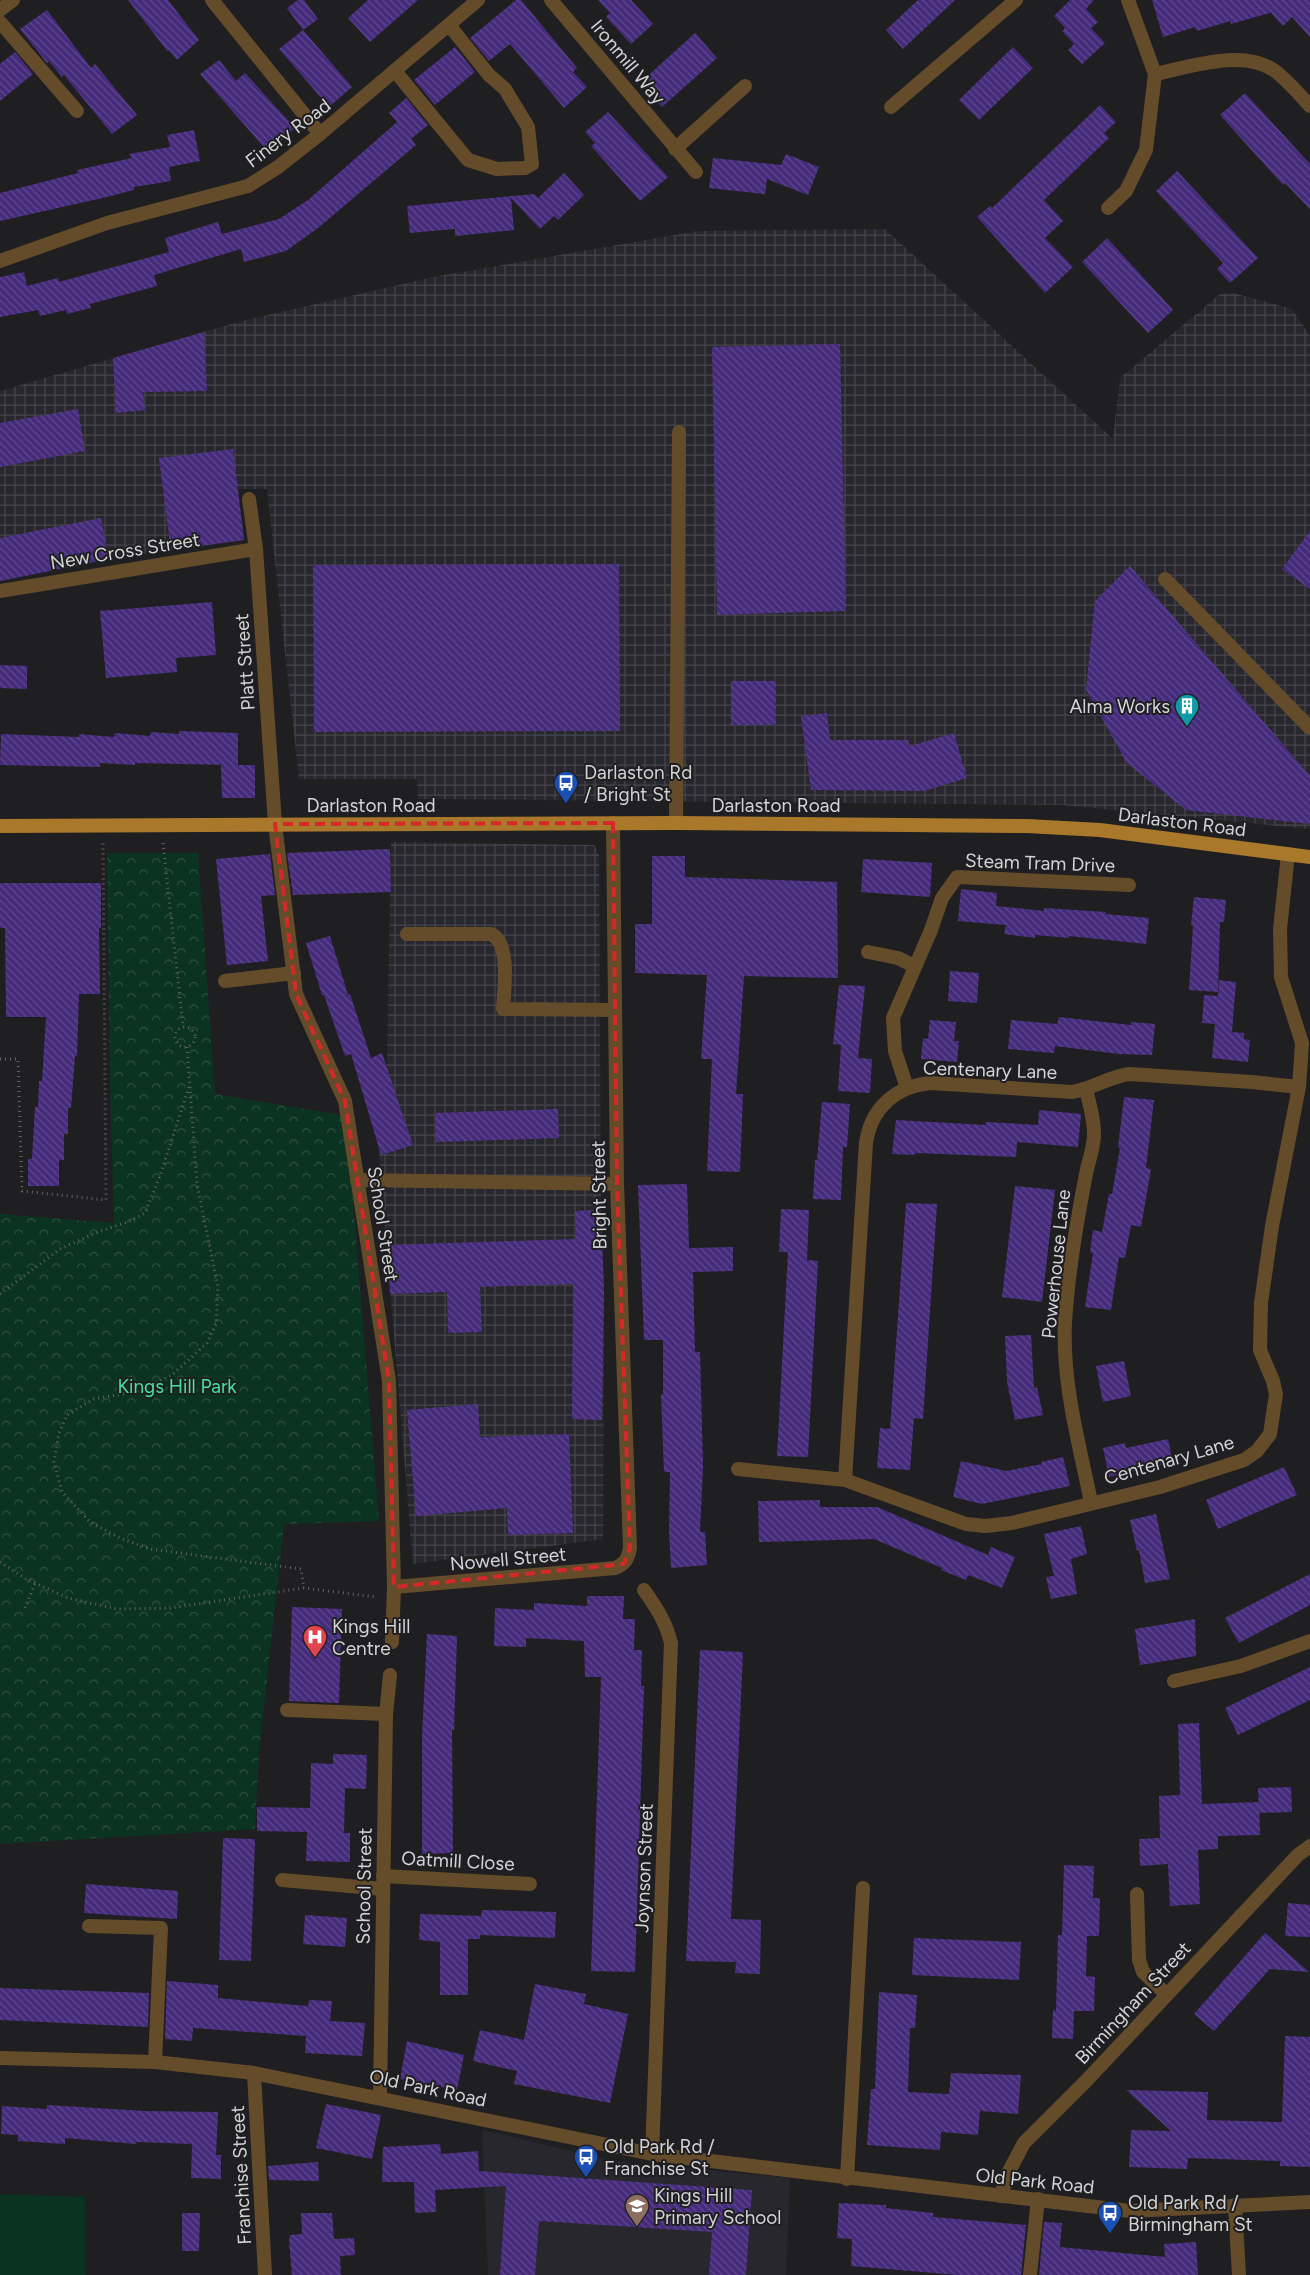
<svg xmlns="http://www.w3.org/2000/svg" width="1310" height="2275" font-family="Figtree,sans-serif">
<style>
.built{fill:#28272e}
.industrial{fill:url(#industrial-grid)}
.park{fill:url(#park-crowns)}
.garden{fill:#0b3322}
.building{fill:url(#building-back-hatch)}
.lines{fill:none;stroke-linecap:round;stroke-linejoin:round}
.path{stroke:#626163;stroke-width:3;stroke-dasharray:1 4;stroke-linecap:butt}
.service{stroke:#644c2b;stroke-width:14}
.minor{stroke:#644c2b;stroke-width:14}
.tertiary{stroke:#644c2b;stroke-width:14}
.primary{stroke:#aa782b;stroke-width:14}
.marked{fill:none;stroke:#d62828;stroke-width:4;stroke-dasharray:10 6;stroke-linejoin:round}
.labels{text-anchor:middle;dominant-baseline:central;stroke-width:4;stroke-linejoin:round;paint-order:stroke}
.street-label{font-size:19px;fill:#d3d2d4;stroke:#1f1f21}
.poi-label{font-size:19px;fill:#d3d2d4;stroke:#1f1f21;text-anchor:start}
.park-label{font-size:19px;fill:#46e2a1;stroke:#1f1f21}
</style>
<defs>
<pattern id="industrial-grid" width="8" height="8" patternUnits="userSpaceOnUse" patternTransform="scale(1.25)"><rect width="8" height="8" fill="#28272e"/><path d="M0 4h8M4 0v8" fill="none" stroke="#46454b"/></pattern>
<pattern id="park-crowns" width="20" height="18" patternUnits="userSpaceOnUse" patternTransform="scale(1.25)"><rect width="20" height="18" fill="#0b3322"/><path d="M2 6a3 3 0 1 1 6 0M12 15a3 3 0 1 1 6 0" fill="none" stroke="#2e5041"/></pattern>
<pattern id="building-back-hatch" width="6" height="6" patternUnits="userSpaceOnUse" patternTransform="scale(1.25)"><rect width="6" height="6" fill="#452b7b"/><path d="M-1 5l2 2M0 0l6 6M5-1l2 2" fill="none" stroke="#5f498d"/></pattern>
</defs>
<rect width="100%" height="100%" fill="#1f1f21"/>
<polygon class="built" points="482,2130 615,2161 790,2178 786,2275 488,2275"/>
<g class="industrial">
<polygon points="885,229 1113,439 1120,378 1220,294 1233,293 1292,309 1310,336 1310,829 1062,805 418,799 417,779 299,779 267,489 235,489 244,540 109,559 0,581 0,391 242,321 433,277 698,231"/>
<polygon points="391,842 594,845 599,854 601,1210 604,1292 603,1539 413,1564 375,1107 364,1075 387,1064"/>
</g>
<polygon class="park" points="107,853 198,853 215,1094 346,1116 379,1521 284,1524 259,1751 255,1829 0,1844 0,1214 114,1223 110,1081"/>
<polygon class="garden" points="0,2194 85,2197 86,2275 0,2275"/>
<g class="building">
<polygon points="128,0 168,0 199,40 177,60 169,50 168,52"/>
<polygon points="298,0 304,0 318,19 303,30 287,8"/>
<polygon points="368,0 418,0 370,42 348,18"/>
<polygon points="516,0 521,0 577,68 573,72 587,87 564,108 510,44 489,61 470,38"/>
<polygon points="598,0 631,0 653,24 631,44 606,17 610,13"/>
<polygon points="918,0 955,0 903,49 886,30"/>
<polygon points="1070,0 1094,0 1086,9 1098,22 1091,28 1105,43 1082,64 1068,50 1074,44 1062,31 1065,28 1054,16"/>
<polygon points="1152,0 1310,0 1310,37 1292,17 1283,26 1271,13 1273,12 1231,24 1230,21 1197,31 1195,27 1163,37"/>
<polygon points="47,10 91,68 95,64 137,115 112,134 64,75 62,77 49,61 47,63 20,29"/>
<polygon points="303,30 352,87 329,107 279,49"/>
<polygon points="695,33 717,58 662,107 641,82"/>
<polygon points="455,47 475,72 435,105 414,80"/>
<polygon points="1013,47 1033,68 979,120 959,100"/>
<polygon points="15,52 33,74 0,101 0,64"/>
<polygon points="219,60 236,81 245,73 295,128 268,152 200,74"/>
<polygon points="1245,93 1310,164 1310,209 1285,183 1283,185 1220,115"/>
<polygon points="406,98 428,125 411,139 416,145 318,228 286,251 244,262 241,249 154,275 157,286 90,304 91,308 67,314 66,310 40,316 38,310 0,317 0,277 24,272 27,286 58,278 59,282 169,252 165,238 218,222 222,234 279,219 308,200 397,122 389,113"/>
<polygon points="1100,105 1116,122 1104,133 1109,138 1044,200 1063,221 1045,238 1073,267 1045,293 977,217 990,206 992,208"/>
<polygon points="608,112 668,177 640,201 591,146 595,143 585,132"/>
<polygon points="194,130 200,161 169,167 171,181 134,187 134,190 107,197 0,221 0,193 78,173 77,170 132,158 129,154 170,147 167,135"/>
<polygon points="786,154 819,167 808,195 767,179 765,194 709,188 713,158 781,165"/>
<polygon points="1177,171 1258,258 1230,283 1217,269 1223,263 1156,191"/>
<polygon points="564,173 584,195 558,220 554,216 540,229 511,198 514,230 455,236 455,229 410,233 407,206 534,194 538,198"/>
<polygon points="1107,238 1173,310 1148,333 1082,262"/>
<polygon points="204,332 207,391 143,392 145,410 116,413 113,358"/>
<polygon points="840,344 846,611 717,615 712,347"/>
<polygon points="78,409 85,451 0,467 0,423"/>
<polygon points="233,449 244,540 171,550 159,458"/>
<polygon points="101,518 109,559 0,581 0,538"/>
<polygon points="1310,531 1310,589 1282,569"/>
<polygon points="619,564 620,731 314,732 313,565"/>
<polygon points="1130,566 1310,776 1310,824 1186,810 1127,763 1086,690 1095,601"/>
<polygon points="212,602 216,655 176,658 177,672 106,678 100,611"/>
<polygon points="0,665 27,666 27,689 0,688"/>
<rect x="731" y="681" width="45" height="44"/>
<polygon points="827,713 830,740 908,740 910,746 954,733 967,778 924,791 811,790 801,716"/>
<polygon points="179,731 238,733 238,765 255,765 255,798 222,798 221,765 229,765 135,763 135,765 100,763 100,767 0,765 1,734 79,737 79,734 114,737 115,733 150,736 151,732 179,734"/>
<polygon points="390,849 391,892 293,895 287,853"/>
<polygon points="270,854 275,895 261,896 268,961 227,965 216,859"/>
<polygon points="652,856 685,856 685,877 837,882 838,978 744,976 736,1094 743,1094 740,1172 707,1171 712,1059 701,1059 707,975 635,973 635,924 652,924"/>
<polygon points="863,859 932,863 930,897 861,892"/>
<polygon points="0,883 101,883 101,928 99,928 100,994 79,994 77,1056 75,1056 71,1108 68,1108 68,1134 64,1134 64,1160 59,1160 59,1186 28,1186 28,1159 32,1159 35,1107 38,1107 39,1081 42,1081 46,1017 6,1017 5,928 0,928"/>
<polygon points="961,889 997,893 996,906 1044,911 1044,908 1106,912 1106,914 1149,918 1146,944 1069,936 1069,938 1035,935 1035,938 1004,934 1006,925 958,921"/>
<polygon points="1194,897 1226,900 1224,922 1220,922 1218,992 1189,990 1193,926 1191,925"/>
<polygon points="330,936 348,995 350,994 371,1058 382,1053 413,1145 381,1155 351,1054 345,1056 324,995 322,995 306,943"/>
<polygon points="950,971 979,973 977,1003 948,1001"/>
<polygon points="1219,980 1236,982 1232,1032 1244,1033 1244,1039 1250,1040 1248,1062 1212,1058 1215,1024 1202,1023 1204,995 1218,996"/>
<polygon points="839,985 865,986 858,1058 872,1059 870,1093 838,1091 841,1045 833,1044"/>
<polygon points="1059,1017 1131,1025 1131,1022 1155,1024 1152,1055 1119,1054 1055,1046 1054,1053 1008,1049 1011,1020 1057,1024"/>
<polygon points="930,1020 956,1022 954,1041 959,1041 957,1062 921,1059 923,1038 928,1039"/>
<polygon points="1124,1097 1154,1100 1146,1168 1151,1169 1141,1227 1131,1225 1125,1258 1119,1257 1111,1310 1085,1307 1093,1253 1090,1252 1093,1230 1102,1232 1109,1194 1112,1194 1120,1148 1118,1147"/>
<polygon points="822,1102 850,1104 847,1147 843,1147 841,1200 813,1199 815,1160 817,1160"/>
<polygon points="558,1109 559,1138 436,1142 435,1113"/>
<polygon points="1039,1110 1081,1114 1078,1147 1017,1142 1016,1157 915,1153 914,1155 892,1154 896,1120 986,1125 986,1122 1038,1125"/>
<polygon points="687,1184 689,1248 733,1247 733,1271 693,1272 695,1352 700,1352 703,1466 700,1532 705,1532 707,1565 671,1568 669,1532 670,1472 664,1472 661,1395 663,1394 663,1340 644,1340 638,1185"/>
<polygon points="1015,1186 1055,1190 1042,1302 1002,1297"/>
<polygon points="906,1203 937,1204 923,1419 914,1418 910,1470 877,1468 880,1428 890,1429"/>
<polygon points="781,1209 809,1210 807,1260 818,1261 808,1457 777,1456 788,1252 779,1252"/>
<polygon points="601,1210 604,1292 602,1420 572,1419 573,1284 480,1287 482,1332 448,1333 447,1292 390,1294 388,1245 576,1239 575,1211"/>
<polygon points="1031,1335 1034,1388 1037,1387 1043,1415 1015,1420 1007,1382 1005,1336"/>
<polygon points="1124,1361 1131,1396 1103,1402 1096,1366"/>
<polygon points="478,1404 480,1437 569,1434 573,1533 508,1535 507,1508 416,1516 407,1410"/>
<polygon points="1168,1439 1173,1462 1109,1477 1103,1448 1125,1443 1126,1448"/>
<polygon points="1063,1457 1070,1486 982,1504 953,1497 961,1461 1006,1471 1042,1464 1041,1462"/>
<polygon points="1284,1467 1297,1495 1218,1529 1206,1500"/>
<polygon points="820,1500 820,1507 877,1507 988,1555 991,1547 1015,1557 1002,1588 968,1575 966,1580 941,1570 942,1568 874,1539 759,1542 758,1501"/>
<polygon points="1156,1514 1170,1579 1145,1583 1139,1550 1137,1551 1130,1520"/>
<polygon points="1081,1526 1087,1554 1071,1559 1077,1594 1051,1599 1046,1577 1054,1576 1044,1534"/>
<polygon points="1310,1574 1310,1605 1239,1643 1225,1618"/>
<polygon points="587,1596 624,1596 623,1619 635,1619 634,1650 642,1650 641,1686 644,1686 635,1972 591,1971 601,1677 585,1677 584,1641 526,1638 526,1647 494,1646 495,1608 534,1610 534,1603 587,1606"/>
<polygon points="292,1607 342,1609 339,1703 289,1701"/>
<polygon points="1195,1619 1196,1656 1140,1665 1135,1629"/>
<polygon points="427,1634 457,1636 454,1730 452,1730 453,1853 422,1854 422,1737"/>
<polygon points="700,1650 743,1652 731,1919 761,1920 760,1974 735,1973 736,1962 686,1961"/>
<polygon points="1310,1667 1310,1700 1238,1735 1225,1708"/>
<polygon points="1199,1723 1202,1804 1259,1802 1260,1835 1218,1836 1218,1849 1198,1850 1200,1904 1170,1906 1168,1864 1140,1866 1139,1839 1160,1838 1159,1796 1180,1795 1178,1724"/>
<polygon points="333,1754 367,1755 366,1789 345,1788 344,1833 350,1833 350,1862 306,1861 307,1832 257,1831 257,1807 310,1808 311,1763 333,1764"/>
<polygon points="1291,1787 1292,1812 1259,1813 1258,1788"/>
<polygon points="223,1838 255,1839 251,1961 219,1960"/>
<polygon points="1064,1865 1094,1866 1093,1898 1100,1898 1099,1936 1087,1936 1086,1976 1095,1977 1094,2011 1074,2011 1073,2039 1052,2038 1053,2010 1056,2011 1058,1935 1062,1935"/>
<polygon points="86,1884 178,1891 177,1919 84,1913"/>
<polygon points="1288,1903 1310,1905 1310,1937 1285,1936"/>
<polygon points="482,1910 556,1912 555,1938 480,1935 480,1939 468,1939 468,1995 440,1995 440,1942 419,1940 420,1914 481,1916"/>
<polygon points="305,1915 347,1918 345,1947 303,1944"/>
<polygon points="1265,1933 1309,1972 1270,1969 1214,2031 1194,2014"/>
<polygon points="914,1938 1021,1942 1019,1980 912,1975"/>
<polygon points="167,1981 218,1985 218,1998 308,2006 309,2000 332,2001 330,2021 365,2023 362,2056 305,2053 306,2036 193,2028 192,2041 165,2039"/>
<polygon points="535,1984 586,1994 584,2004 628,2014 610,2103 514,2084 517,2071 473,2061 480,2030 524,2040"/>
<polygon points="0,1988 149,1993 148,2027 0,2020"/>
<polygon points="879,1992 917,1995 915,2028 910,2028 908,2092 949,2094 951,2073 1021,2075 1018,2114 980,2111 978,2135 941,2132 940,2150 867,2145 871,2089 875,2089"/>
<polygon points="1285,2036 1310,2037 1310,2167 1280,2166 1280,2161 1188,2158 1187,2169 1129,2167 1131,2130 1171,2131 1126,2090 1208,2092 1207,2120 1282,2122"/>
<polygon points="407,2041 464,2055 457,2090 400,2079"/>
<polygon points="326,2104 381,2115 372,2159 316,2148"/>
<polygon points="47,2105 145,2111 218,2112 216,2155 221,2155 221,2179 191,2178 192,2144 136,2142 136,2144 65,2138 65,2144 18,2141 18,2135 1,2134 2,2106 47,2109"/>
<polygon points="440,2144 441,2154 478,2151 479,2171 752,2190 746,2275 709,2275 712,2232 539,2221 535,2275 500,2275 506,2186 435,2190 436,2212 415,2213 414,2182 382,2182 383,2147"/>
<polygon points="318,2162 319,2181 269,2180 268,2166"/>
<polygon points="839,2203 886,2205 886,2208 933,2213 933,2217 1026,2225 1021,2275 958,2275 851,2266 852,2239 837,2238"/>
<polygon points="182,2213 200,2213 199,2251 182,2251"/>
<polygon points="301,2213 332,2213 334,2239 354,2238 355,2255 340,2256 341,2275 292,2275 289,2241 290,2235 302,2234"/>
<polygon points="1044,2222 1062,2223 1060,2247 1165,2257 1164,2244 1196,2242 1198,2275 1039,2275"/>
</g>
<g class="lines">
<g class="path">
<polyline points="163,843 183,1026"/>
<circle cx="185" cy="1037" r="10"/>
<polyline points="187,1047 197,1184 218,1287 216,1324 207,1343 172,1375 138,1391 94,1399 67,1415 59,1433 54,1462 62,1492 90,1522 120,1538 150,1549 301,1569 304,1588"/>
<polyline points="0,1059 18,1059 22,1191 106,1200 103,843"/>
<polyline points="0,1294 60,1249 93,1234 130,1221 145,1213 160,1176 189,1087"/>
<polyline points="0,1562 26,1579 68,1598 117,1609 170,1608 304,1588 376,1597"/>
<polyline points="25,1608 35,1583"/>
</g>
<g class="service">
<polyline points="0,22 77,111"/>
<polyline points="395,71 468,160 497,169 525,168 532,164 528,127 505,89 489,75 449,25"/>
<polyline points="249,499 256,549"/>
<polyline points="1165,579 1310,728"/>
<polyline points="676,823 679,432"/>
<polyline points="931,930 942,898 957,877 1129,885"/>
<path d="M 407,934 L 491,934 C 511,943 504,990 503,1009 L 615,1010"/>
<polyline points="225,981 294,973"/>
<polyline points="738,1469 845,1480"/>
<polyline points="287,1710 386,1714"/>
<polyline points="89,1926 161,1928 155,2062"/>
<polyline points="1030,2275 1038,2199"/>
</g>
<g class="minor">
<polyline points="212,0 320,134"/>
<polyline points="551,0 696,172"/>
<polyline points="0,10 13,0"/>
<path d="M 1155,74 C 1190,67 1244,48 1275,71 C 1288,81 1299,94 1310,106"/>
<polyline points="891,107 1016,0"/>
<polyline points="675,149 745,86"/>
<polyline points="1108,208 1126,191 1146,150 1155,74 1128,0"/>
<polyline points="0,261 107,223 248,186 278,167 320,134 478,0"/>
<polyline points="0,591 256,549 275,824 296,994 345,1101 389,1381 394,1587 392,1642"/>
<path d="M 1288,854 L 1280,929 L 1281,977 L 1302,1043 L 1299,1087 L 1272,1226 L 1261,1303 L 1260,1350 L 1273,1381 L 1276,1394 L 1270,1434 L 1257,1451 L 1244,1460 L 1160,1487 L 1012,1523 L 985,1526 L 966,1524 L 845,1480 L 866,1143 C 871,1108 896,1086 931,1083 L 1072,1092 C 1092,1089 1108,1077 1129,1074 L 1252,1082 L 1299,1087"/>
<polyline points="868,952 898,958 914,966"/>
<polyline points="907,1088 895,1051 893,1018 931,930"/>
<path d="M 1086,1090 C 1090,1105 1094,1119 1094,1134 C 1094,1149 1087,1165 1085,1179 C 1076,1226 1068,1274 1065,1322 C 1062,1383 1079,1443 1091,1502"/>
<polyline points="357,1180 617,1184"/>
<path d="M 394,1587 L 615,1568 C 625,1564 628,1559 630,1548 L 617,1184 L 613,823"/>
<path d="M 644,1590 C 656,1607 666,1622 671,1643 L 652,2154"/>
<polyline points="1174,1681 1241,1666 1310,1641"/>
<polyline points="383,1876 530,1884"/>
<polyline points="282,1880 383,1889"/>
<polyline points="1137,1894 1139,1960 1143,1972 1166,1994"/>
<polyline points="254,2073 265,2275"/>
<polyline points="380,2097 386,1714 390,1675"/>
<polyline points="847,2179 863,1888"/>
<polyline points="1001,2196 1007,2175 1024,2143 1087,2080 1298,1855 1310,1846"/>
<polyline points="1235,2205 1239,2275"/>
</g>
<polyline class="tertiary" points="0,2058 155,2062 254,2073 652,2154 1130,2211 1310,2202"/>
<polyline class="primary" points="0,826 676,823 1027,826 1100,830 1310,857"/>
</g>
<path class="marked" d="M 613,823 L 617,1184 L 630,1548 L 624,1564 L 394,1587 L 389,1381 L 345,1101 L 296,994 L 275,824 Z"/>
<defs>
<symbol id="building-pin" viewBox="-11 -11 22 30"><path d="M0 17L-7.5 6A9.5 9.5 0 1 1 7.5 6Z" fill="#0f9aa8" stroke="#1f1f21"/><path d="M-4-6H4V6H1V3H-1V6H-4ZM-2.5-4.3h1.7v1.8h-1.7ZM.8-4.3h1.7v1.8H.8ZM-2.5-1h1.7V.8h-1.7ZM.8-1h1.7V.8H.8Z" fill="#fff"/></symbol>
<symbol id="bus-pin" viewBox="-11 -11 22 30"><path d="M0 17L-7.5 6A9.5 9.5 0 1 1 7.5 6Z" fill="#1a4fb4" stroke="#1f1f21"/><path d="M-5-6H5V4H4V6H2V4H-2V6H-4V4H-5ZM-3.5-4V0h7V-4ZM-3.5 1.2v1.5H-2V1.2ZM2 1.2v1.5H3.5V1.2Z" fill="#fff"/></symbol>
<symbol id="hospital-pin" viewBox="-11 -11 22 30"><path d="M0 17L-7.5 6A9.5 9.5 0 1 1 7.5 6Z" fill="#e0444e" stroke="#1f1f21"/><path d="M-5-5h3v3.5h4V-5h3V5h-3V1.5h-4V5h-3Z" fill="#fff"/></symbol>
<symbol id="school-pin" viewBox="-11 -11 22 30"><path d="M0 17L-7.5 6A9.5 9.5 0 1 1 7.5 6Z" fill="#8d6e63" stroke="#1f1f21"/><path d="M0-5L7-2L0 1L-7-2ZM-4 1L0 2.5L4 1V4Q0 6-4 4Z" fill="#fff"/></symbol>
</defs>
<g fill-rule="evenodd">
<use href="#building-pin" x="1173" y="692" width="28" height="38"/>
<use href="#bus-pin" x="552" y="769" width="28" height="38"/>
<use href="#hospital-pin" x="301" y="1623" width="28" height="38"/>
<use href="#bus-pin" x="572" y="2143" width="28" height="38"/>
<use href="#school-pin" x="623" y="2192" width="28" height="38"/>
<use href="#bus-pin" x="1096" y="2199" width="28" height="38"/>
</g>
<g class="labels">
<g class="street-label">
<text transform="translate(628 62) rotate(50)">Ironmill Way</text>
<text transform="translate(288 133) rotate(-37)">Finery Road</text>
<text transform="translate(125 551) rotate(-9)">New Cross Street</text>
<text transform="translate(245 662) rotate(-94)">Platt Street</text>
<text x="371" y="805">Darlaston Road</text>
<text x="776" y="805">Darlaston Road</text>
<text transform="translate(1182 822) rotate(7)">Darlaston Road</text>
<text transform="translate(1040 863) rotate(2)">Steam Tram Drive</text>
<text transform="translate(990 1070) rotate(2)">Centenary Lane</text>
<text transform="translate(599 1195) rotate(-91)">Bright Street</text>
<text transform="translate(383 1224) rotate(81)">School Street</text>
<text transform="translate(1056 1264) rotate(-84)">Powerhouse Lane</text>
<text transform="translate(1169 1460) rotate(-16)">Centenary Lane</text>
<text transform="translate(508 1559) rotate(-5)">Nowell Street</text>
<text transform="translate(458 1861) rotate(3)">Oatmill Close</text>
<text transform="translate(644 1868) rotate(-88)">Joynson Street</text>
<text transform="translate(364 1886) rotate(-89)">School Street</text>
<text transform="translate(1133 2003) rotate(-47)">Birmingham Street</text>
<text transform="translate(428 2088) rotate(12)">Old Park Road</text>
<text transform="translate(241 2175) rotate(-93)">Franchise Street</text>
<text transform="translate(1035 2181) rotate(6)">Old Park Road</text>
</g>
<g class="poi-label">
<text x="1170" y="706" text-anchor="end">Alma Works</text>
<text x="584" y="772">Darlaston Rd<tspan x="584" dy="22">/ Bright St</tspan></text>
<text x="332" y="1626">Kings Hill<tspan x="332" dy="22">Centre</tspan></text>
<text x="604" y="2146">Old Park Rd /<tspan x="604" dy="22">Franchise St</tspan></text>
<text x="654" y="2195">Kings Hill<tspan x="654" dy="22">Primary School</tspan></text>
<text x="1128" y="2202">Old Park Rd /<tspan x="1128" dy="22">Birmingham St</tspan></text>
</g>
<g class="park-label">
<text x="177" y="1386">Kings Hill Park</text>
</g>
</g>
</svg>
